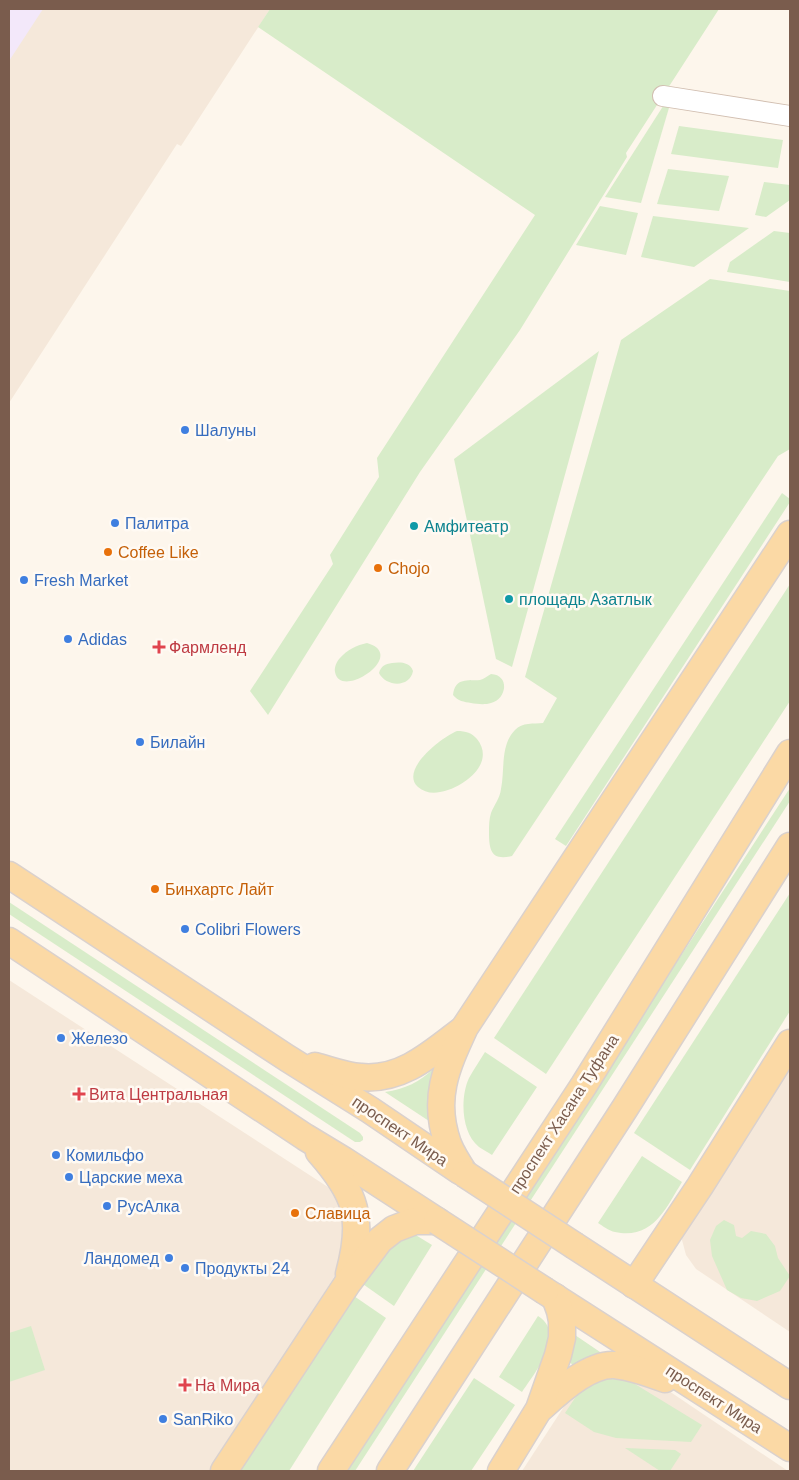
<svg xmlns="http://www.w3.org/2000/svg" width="799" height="1480" font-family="Arial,sans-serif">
<rect width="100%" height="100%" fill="#fdf6ec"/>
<g fill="#f5e8da">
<polygon points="9,9 270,9 181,146 177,144 9,403"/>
<polygon points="9,980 331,1189 344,1214 347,1242 338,1271 210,1471 9,1471"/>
<polygon points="790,1053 790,1332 696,1269 686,1255 682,1240 683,1224"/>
<polygon points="604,1369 660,1385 788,1471 522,1471 567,1402"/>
</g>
<polygon fill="#f3e8fa" points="9,9 43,9 9,61"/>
<g fill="#d8ecc9">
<polygon points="270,9 719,9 626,153 627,157 520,330 420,472 268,715 250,691 333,564 330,555 379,477 377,458 535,215 258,27"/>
<polygon points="667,100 671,101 641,203 605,197"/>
<polygon points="679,126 783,140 778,168 671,154"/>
<polygon points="668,169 729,176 719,211 657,204"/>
<polygon points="764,182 790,185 790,200 766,217 755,215"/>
<polygon points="600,206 638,213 626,255 576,245"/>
<polygon points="653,216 749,228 694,267 641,257"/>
<polygon points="774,231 790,233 790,282 727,272 730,262"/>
<path d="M710 279 790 291V449L778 456 512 856C491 861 489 850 489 832 489 826 489 819 491 813 494 805 500 798 501 789 505 770 500 745 515 730 522 722 534 724 543 723L557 698 525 677 621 340Z"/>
<polygon points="599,351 512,667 496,659 454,459"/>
<polygon points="782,493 790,499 790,502 566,846 555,839"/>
<polygon points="790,584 790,701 546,1074 494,1038"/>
<path d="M367 643C409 655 340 701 335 672 334 667 337 661 340 658 347 650 357 645 367 643Z"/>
<path d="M392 663C400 662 410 662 413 671 410 688 386 687 379 673 381 666 385 664 392 663Z"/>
<path d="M491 674C510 675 507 699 491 703 485 705 477 704 471 703 464 702 458 701 453 695 455 677 468 681 480 680 484 679 487 676 491 674Z"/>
<path d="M457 731C466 731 472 733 477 739 497 764 461 789 440 792 432 794 424 792 418 787 399 770 442 737 457 731Z"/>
<polygon points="790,788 790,801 355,1471 346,1471"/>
<polygon points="790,893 790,1011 690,1170 634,1133"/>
<polygon points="9,902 360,1133 363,1137 363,1140 360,1142 355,1142 9,914"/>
<path d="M485 1052 537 1087 492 1155C488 1152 483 1150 479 1147 461 1133 460 1097 469 1078 474 1069 480 1060 485 1052Z"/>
<path d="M434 1068C429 1086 427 1102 429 1121L385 1092C405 1089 420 1082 434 1068Z"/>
<path d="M642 1156 682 1182C666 1208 653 1240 615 1232 609 1231 603 1226 598 1223Z"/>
<polygon points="724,1220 734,1225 736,1236 742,1238 751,1231 766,1234 775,1246 778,1258 790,1276 780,1291 757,1301 741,1298 727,1290 712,1256 710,1240 716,1226"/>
<polygon points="414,1234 432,1245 394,1306 360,1282 385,1246"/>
<polygon points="351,1294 386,1318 289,1471 236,1471"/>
<path d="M538 1316C567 1334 535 1372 522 1392L499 1377Z"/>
<polygon points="31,1326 45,1370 9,1382 9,1333"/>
<path d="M572 1333 603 1354C592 1356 582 1358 574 1366L567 1360Z"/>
<polygon points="474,1378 515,1405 471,1471 413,1471"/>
<polygon points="600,1378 621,1378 630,1381 702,1425 691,1442 616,1438 594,1432 565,1413 579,1392"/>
<polygon points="625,1448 675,1450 681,1454 670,1471 660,1471"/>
</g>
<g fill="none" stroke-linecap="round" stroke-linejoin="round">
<defs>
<polyline id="minor" points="663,96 790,116"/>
<g id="major">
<polyline points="9,875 287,1058 370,1110 460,1171"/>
<polyline points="9,941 305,1137 343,1160 437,1221"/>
<path d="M315 1066C330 1070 345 1076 361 1077 401 1081 431 1054 461 1031"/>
<path d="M319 1152C357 1195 364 1218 349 1274"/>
<path d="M465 1174C459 1165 452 1154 448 1144 432 1099 446 1068 465 1027L790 534"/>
<polyline points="575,1246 790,1386"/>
<polyline points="634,1285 700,1186 790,1043"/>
<polyline points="545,1291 790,1448"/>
<path d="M542 1407C559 1391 590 1363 615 1365 632 1367 649 1373 665 1379"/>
<polyline points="224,1471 347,1284 380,1240 394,1229 415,1221 437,1221"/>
<polyline points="331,1471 584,1085 790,753"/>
<polyline points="390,1471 625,1108 790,846"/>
<polyline points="501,1471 539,1409 558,1355 562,1338 562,1321 560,1311 555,1297"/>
</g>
</defs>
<use href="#minor" stroke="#d1beb0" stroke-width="22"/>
<use href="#major" stroke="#dad1cd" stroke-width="29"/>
<use href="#minor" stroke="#fff" stroke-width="20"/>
<use href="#major" stroke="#fbd9a5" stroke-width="26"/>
<defs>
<g id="major-bridge">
<polyline points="465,1174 575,1246"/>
<polyline points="437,1221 545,1291"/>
</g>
</defs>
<use href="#major-bridge" stroke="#dad1cd" stroke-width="29" stroke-linecap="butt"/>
<use href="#major-bridge" stroke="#fbd9a5" stroke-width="26"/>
</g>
<g fill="#3f7fe0" stroke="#fffaf3" stroke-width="2">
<circle cx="185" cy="430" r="5"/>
<circle cx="115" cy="523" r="5"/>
<circle cx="24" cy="580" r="5"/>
<circle cx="68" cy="639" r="5"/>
<circle cx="140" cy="742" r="5"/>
<circle cx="185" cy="929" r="5"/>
<circle cx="61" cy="1038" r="5"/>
<circle cx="56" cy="1155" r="5"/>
<circle cx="69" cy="1177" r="5"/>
<circle cx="107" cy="1206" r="5"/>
<circle cx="169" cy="1258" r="5"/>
<circle cx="185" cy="1268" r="5"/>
<circle cx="163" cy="1419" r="5"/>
</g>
<g fill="#0f9aa8" stroke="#fffaf3" stroke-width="2">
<circle cx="414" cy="526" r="5"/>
<circle cx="509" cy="599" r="5"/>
</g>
<g fill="#e8710a" stroke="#fffaf3" stroke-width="2">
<circle cx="108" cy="552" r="5"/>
<circle cx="378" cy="568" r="5"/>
<circle cx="155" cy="889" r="5"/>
<circle cx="295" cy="1213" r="5"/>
</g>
<g fill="#e0444e" stroke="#fffaf3" stroke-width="2">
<path d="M156.5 639.5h5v5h5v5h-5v5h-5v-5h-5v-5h5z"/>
<path d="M76.5 1086.5h5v5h5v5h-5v5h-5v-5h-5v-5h5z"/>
<path d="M182.5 1377.5h5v5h5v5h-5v5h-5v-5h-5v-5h5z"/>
</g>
<g text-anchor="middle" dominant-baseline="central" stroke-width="5" stroke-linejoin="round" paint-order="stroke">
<g font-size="16" fill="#366cbe" stroke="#fffaf3" text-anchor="start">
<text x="195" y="430">Шалуны</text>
<text x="125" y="523">Палитра</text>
<text x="34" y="580">Fresh Market</text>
<text x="78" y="639">Adidas</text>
<text x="150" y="742">Билайн</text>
<text x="195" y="929">Colibri Flowers</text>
<text x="71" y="1038">Железо</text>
<text x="66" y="1155">Комильфо</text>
<text x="79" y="1177">Царские меха</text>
<text x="117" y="1206">РусАлка</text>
<text x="159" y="1258" text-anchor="end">Ландомед</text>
<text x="195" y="1268">Продукты 24</text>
<text x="173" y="1419">SanRiko</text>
</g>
<g font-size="16" fill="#0d838f" stroke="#fffaf3" text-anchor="start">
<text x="424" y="526">Амфитеатр</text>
<text x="519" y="599">площадь Азатлык</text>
</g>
<g font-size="16" fill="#c56008" stroke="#fffaf3" text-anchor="start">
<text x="118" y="552">Coffee Like</text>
<text x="388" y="568">Chojo</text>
<text x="165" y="889">Бинхартс Лайт</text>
<text x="305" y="1213">Славица</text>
</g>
<g font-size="16" fill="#be3a42" stroke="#fffaf3" text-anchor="start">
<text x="169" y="647">Фармленд</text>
<text x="89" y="1094">Вита Центральная</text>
<text x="195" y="1385">На Мира</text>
</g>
<g font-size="16" fill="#7a5c4d" stroke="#fffaf3">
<text transform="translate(564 1114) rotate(-57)">проспект Хасана Туфана</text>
<text transform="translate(400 1131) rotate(34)">проспект Мира</text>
<text transform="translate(714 1399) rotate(33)">проспект Мира</text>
</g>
</g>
<rect width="799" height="1480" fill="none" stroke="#7a5c4d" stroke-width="20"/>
</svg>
